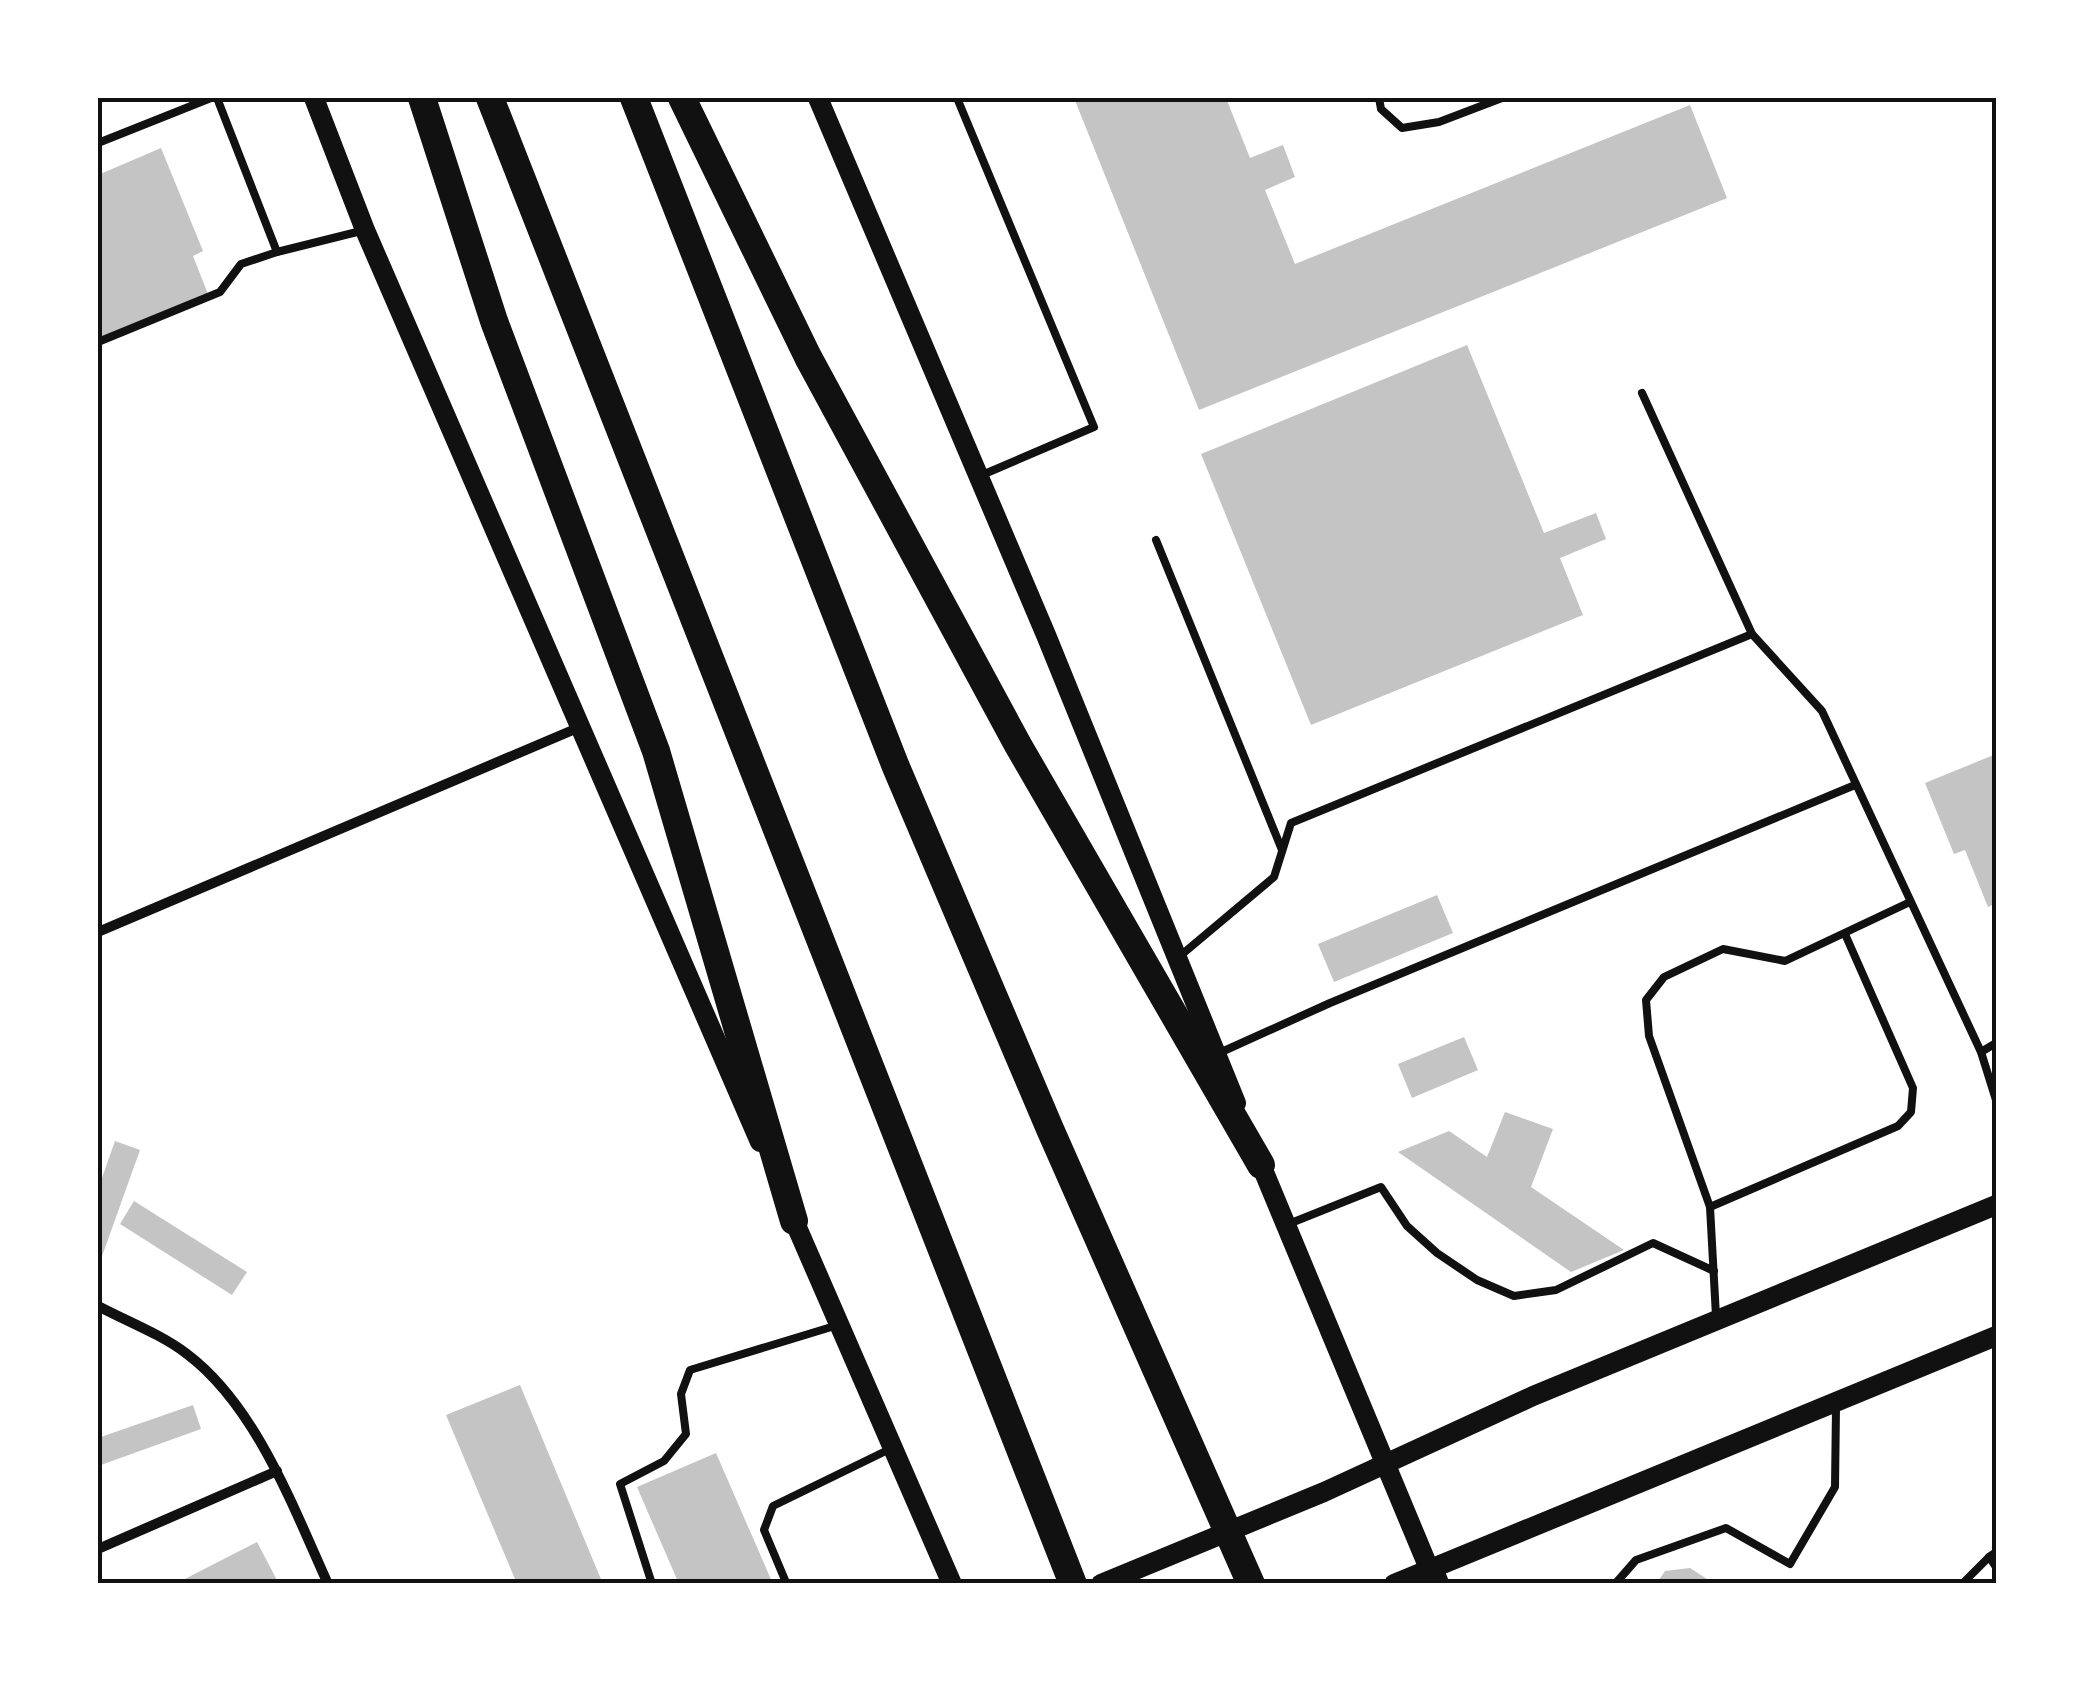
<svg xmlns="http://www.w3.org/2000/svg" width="2094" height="1681" font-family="'Playfair Display',serif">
<rect width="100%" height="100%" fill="#fff"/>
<g fill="#c4c4c4">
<polygon points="1074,98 1226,98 1250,158 1283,145 1295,177 1265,190 1295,264 1690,105 1727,198 1199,410"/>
<polygon points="161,148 203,251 193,256 208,294 98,339 98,175"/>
<polygon points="1467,345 1544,533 1596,513 1606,539 1560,558 1583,615 1311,725 1201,454"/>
<polygon points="1996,754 1996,903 1988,907 1965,850 1954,854 1925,783"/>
<polygon points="1437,895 1453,933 1334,982 1318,944"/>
<polygon points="1464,1037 1478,1070 1412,1098 1398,1064"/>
<polygon points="1505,1112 1553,1129 1531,1187 1624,1250 1571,1272 1398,1152 1449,1131 1487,1157"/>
<polygon points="115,1141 140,1150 101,1259 98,1258 98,1189"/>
<polygon points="134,1201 247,1272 232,1295 120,1224"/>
<polygon points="520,1385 603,1584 517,1584 446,1415"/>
<polygon points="193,1405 201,1429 98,1466 98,1438"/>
<polygon points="716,1453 773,1584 679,1584 637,1487"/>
<polygon points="257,1542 279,1584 175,1584"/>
<polygon points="1690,1568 1715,1584 1656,1584 1665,1571"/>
</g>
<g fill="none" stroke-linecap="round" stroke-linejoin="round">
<g stroke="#111" stroke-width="8">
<polyline points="217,98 277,252"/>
<polyline points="957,98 1094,427 982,475"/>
<polyline points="1379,98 1381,109 1402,128 1439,122 1502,98"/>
<polyline points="1774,98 1777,98"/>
<polyline points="98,143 211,98"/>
<polyline points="98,342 220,292 241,264 277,252 361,231"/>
<polyline points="1156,540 1282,850"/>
<polyline points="1752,634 1822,711 1981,1052 1996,1100"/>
<polyline points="1180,956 1274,877 1291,823 1752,634 1642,393"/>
<polyline points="1981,1052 1996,1043"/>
<polyline points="1217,1054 1330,1003 1855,785"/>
<polyline points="1710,1207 1898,1126 1911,1112 1913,1088 1845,934"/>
<polyline points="1286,1225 1381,1187 1407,1226 1437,1253 1477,1280 1514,1296 1556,1290 1653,1243 1714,1271"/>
<polyline points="1716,1316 1710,1207 1649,1036 1646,1000 1664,977 1723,949 1785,961 1910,902"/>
<polyline points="1996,1552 1989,1557 1996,1567"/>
<polyline points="652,1584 620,1484 664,1461 686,1434 681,1394 690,1370 838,1325"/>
<polyline points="783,1584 785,1580 764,1530 773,1506 892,1448"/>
<polyline points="1615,1584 1636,1560 1726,1528 1790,1564 1835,1487 1836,1407"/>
<polyline points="1962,1584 1989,1557"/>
</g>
<g stroke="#111" stroke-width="10">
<polyline points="98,932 580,727"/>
<path d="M98 1306C126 1321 161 1334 187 1354 256 1406 293 1507 328 1584"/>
<polyline points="98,1549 277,1471"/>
</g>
<g stroke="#111" stroke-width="20">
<polyline points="314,98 365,230 760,1142"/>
<polyline points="818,98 1046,635 1236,1103"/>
<polyline points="1256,1153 1430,1571"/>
<polyline points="789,1209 952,1584"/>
<polyline points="1101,1584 1324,1492 1533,1396 1996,1205"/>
<polyline points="1394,1584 1996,1336"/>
</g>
<g stroke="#111" stroke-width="28">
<polyline points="422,98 494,321 656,751 794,1221"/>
<polyline points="490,98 1073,1584"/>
<polyline points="634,98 896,767 1050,1129 1251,1584"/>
<polyline points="682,98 808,357 1018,745 1261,1165"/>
<polyline points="1430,1571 1435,1584"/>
</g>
</g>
<rect width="2094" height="1681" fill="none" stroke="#ffffff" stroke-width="200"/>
<rect x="100" y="100" width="1894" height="1481" fill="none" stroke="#111" stroke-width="4"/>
</svg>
